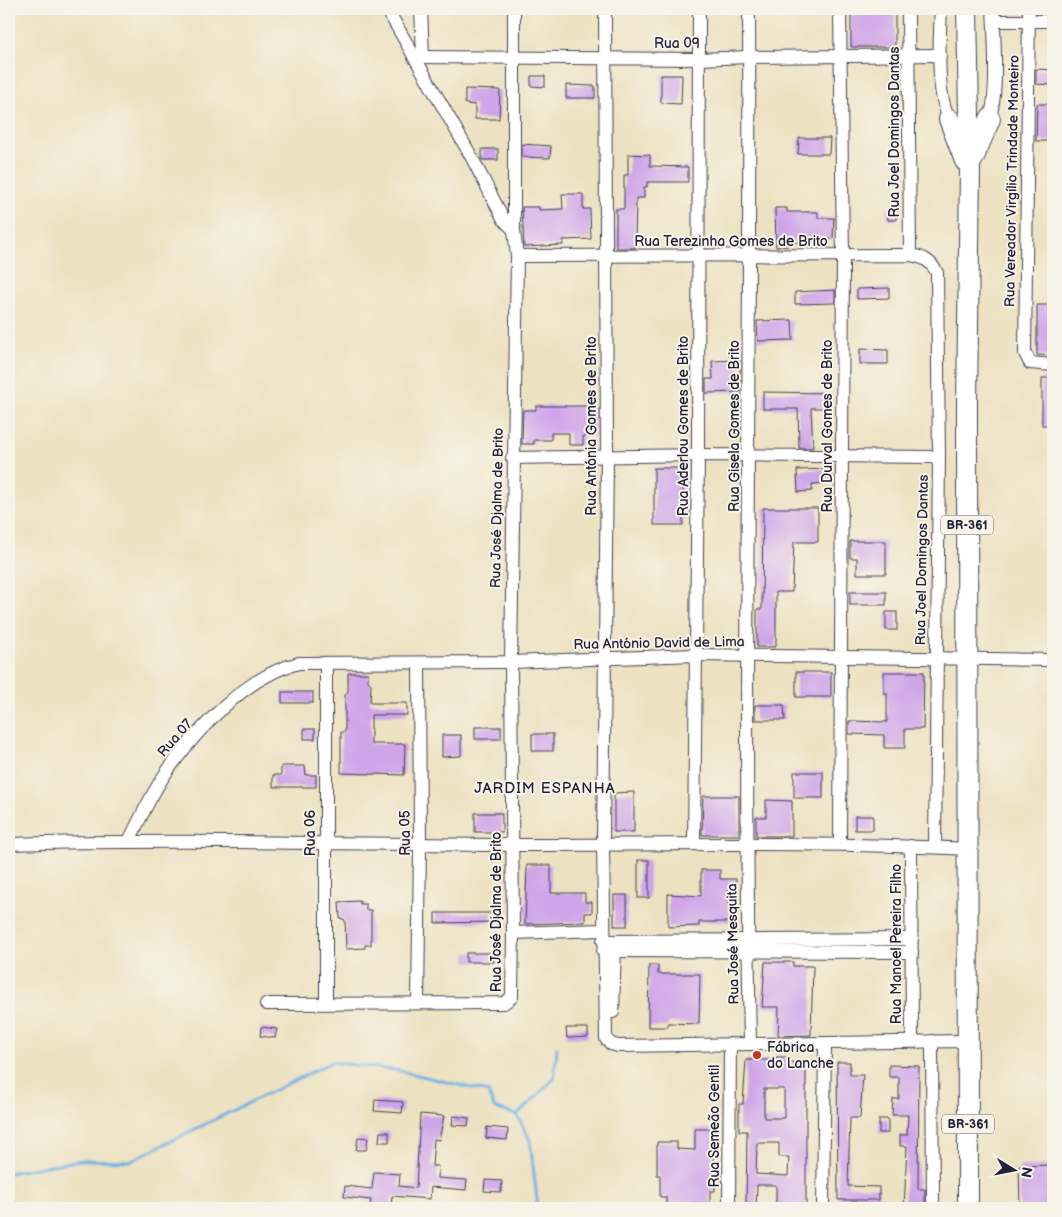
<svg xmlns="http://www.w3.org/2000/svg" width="1062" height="1217" font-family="'Balsamiq Sans',sans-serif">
<rect width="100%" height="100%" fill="#f7f3e8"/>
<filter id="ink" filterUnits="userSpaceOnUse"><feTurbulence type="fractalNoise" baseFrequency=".02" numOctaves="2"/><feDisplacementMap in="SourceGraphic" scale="10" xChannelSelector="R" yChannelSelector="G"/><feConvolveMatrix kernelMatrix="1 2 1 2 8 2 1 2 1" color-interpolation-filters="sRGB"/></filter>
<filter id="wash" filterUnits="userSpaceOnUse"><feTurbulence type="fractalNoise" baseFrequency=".0096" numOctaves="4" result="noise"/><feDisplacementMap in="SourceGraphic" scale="20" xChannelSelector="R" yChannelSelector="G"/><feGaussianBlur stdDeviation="1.12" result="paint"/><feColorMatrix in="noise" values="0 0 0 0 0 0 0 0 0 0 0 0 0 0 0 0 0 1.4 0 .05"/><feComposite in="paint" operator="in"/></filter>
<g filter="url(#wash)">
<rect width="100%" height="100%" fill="#ece2c1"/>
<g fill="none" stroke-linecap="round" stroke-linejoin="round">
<g stroke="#70b0e4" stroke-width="3">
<polyline points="517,1115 530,1140 538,1208"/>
<polyline points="9,1173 81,1160 130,1161 332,1062 401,1071 488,1092 494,1108 517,1115 554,1079 557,1048"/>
</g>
</g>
<g id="blocks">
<g fill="#cfa5e9" fill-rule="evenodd">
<polygon points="851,13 895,14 895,47 851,47"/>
<polygon points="1036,69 1053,70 1053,85 1036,84"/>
<polygon points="661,75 682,75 681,104 661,103"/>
<polygon points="531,76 545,76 545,87 531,86"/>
<polygon points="566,85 595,86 595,98 566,98"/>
<polygon points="465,89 500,90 499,119 475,119 475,105 465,104"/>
<polygon points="1037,104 1053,104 1053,141 1036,141"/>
<polygon points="799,138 830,138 829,154 798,154"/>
<polygon points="522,144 551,146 550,158 522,157"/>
<rect x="482" y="149" width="16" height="11"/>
<polygon points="628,154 650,155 650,166 688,167 688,182 647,182 647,187 644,187 644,198 636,198 635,248 616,248 616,209 624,209 624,175 628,175"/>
<polygon points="562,194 583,194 583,209 590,209 591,239 563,240 563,245 524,247 522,207 539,207 539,210 563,209"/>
<polygon points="775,208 787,208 787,212 818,212 818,218 834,218 833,239 817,239 817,243 788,242 788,246 776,247"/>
<polygon points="887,209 896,209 896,220 888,220"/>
<polygon points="889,288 889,298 857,299 857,289"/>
<polygon points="835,290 835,303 795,304 795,292"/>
<polygon points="1037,305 1053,305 1053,356 1037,355"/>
<polygon points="792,320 793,340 758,341 757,321"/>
<polygon points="860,349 888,350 888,364 860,364"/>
<polygon points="740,360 740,392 706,393 706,379 713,379 712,361"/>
<rect x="1042" y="378" width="11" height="47"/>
<polygon points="763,392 830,393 830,408 811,408 813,448 799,448 798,409 763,409"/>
<polygon points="536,406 596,406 595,436 583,436 583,445 569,445 569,433 551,433 551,440 534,440 534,444 522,444 523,410 536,410"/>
<rect x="654" y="468" width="29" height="57"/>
<polygon points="831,469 832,483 812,484 812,491 798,492 797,470"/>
<polygon points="763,508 818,508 818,542 794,542 792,592 776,592 776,647 757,647 757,609 762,609"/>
<polygon points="850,541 886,541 886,574 857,574 857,558 850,558"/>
<rect x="850" y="592" width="36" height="13"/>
<rect x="886" y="612" width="11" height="18"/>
<rect x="796" y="672" width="35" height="25"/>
<polygon points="884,672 924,672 923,729 905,729 905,748 884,748 884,735 849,734 849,721 887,722 887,693 884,693"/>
<polygon points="348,673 368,673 368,681 371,684 370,703 407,703 407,715 371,715 371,744 405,744 404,775 341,773 341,732 345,732 345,695 348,691"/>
<rect x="282" y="692" width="31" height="11"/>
<polygon points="755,705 784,705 785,720 755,720"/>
<rect x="475" y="727" width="26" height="12"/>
<rect x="304" y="729" width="11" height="10"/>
<rect x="532" y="734" width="21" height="17"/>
<polygon points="442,735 461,735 461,756 442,757"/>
<polygon points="281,766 305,766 306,775 316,775 316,787 273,787 273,775 281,775"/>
<rect x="794" y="772" width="29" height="26"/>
<polygon points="634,792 634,832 614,832 614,793"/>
<polygon points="703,796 739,796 739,835 702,835"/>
<polygon points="766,800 792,801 792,836 756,836 756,817 766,817"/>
<rect x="475" y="813" width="27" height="19"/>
<rect x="855" y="816" width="18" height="14"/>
<rect x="638" y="860" width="11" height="38"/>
<polygon points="527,865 551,865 551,893 585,893 585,902 592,902 592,913 585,913 585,922 525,924"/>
<polygon points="701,870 720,870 720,879 736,879 736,889 729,889 729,910 735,910 735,922 699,922 699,926 668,927 668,894 701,896"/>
<rect x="614" y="895" width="13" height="31"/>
<polygon points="360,901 360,904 366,904 366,910 371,910 371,945 365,945 365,948 346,949 345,920 340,918 339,902"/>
<polygon points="435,913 492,913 492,922 435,923"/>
<rect x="466" y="953" width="28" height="9"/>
<polygon points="765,962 793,962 793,966 813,966 811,1035 778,1036 779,1007 762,1007"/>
<polygon points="649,965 658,965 658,974 700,974 699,1024 668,1023 668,1027 648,1027"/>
<polygon points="261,1027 277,1029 275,1038 260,1036"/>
<polygon points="566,1028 588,1028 588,1037 567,1038"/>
<path d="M776 1057H787V1062L806 1063V1208H776V1185H757L756 1208H746L747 1131H739V1104H743L746 1060H776ZM764 1089H784V1118H764ZM757 1143H779V1157H789L788 1176 756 1174Z"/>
<polygon points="837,1062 850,1062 850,1075 863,1075 860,1118 850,1118 848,1186 879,1187 879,1200 838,1200"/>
<polygon points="889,1065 919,1066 918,1189 925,1189 925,1208 904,1208 907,1146 900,1146 900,1135 907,1135 908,1115 892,1115 893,1099 899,1099 899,1077 889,1077"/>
<polygon points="375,1100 403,1102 402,1113 374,1111"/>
<polygon points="420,1114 444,1116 439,1140 434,1139 432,1166 438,1166 437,1178 467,1180 466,1190 431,1187 430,1199 392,1196 391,1208 370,1208 371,1200 344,1197 345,1186 372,1189 374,1172 400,1174 399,1186 416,1188"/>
<polygon points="453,1116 469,1118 468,1126 452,1125"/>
<rect x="879" y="1119" width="9" height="14"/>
<polygon points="487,1127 508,1129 507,1140 486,1138"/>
<polygon points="695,1129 714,1129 713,1179 715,1179 715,1191 710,1191 710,1203 691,1203 691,1208 666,1208 666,1197 660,1197 660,1175 657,1175 657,1142 677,1142 677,1149 695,1150"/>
<polygon points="380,1132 389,1132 389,1142 379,1142"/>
<polygon points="358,1137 368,1138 366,1150 356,1150"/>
<polygon points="1053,1165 1053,1208 1020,1208 1019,1166"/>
<polygon points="485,1180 502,1181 501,1192 484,1191"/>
</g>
</g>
</g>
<g filter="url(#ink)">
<use href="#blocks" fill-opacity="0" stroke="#403f4f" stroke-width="1"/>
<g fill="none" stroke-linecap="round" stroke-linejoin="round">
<defs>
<g id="street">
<polyline points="387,9 471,156 504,220 514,230"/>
<polyline points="421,9 423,57"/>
<polyline points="605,9 607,456 603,844 606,1039 611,1044 618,1046 967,1041"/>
<path d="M749 9C751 354 743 699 750 1044"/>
<polyline points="908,9 910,255"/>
<path d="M941 9C940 34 934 107 954 123"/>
<polyline points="1029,9 1025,353 1030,363 1053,365"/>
<polyline points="994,21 1053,21"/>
<polyline points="414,57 699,59 749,57 940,55"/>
<path d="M986 123C1000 110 994 30 993 9"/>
<path d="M517 256 910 255C924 257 931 261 937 273L939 457 935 847"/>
<polyline points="512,458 698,455 939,457"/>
<polyline points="326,663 326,1003"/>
<path d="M129 841C141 817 152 792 168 770 198 729 247 675 299 663L511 662 695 655 1053 660"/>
<polyline points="694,843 698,455 699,9"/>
<polyline points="840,843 843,256 840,9"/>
<path d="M9 844C176 839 343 844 510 845 662 845 814 841 967 849"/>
<polyline points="911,846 912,1041"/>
<polyline points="513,933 603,930"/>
<polyline points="603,941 912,939"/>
<polyline points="603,951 912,952"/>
<polyline points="418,1003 420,844 419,663"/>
<polyline points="266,1004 504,1003 512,997 513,933 511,662 517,256 514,230 514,9"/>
<polyline points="613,1012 615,945"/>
<polyline points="932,1041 933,1208"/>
<polyline points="729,1208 730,1044"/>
<polyline points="823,1208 825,1043"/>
</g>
<g id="primary">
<polyline points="967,9 970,168 967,405 968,1208"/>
<polyline points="949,119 965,161"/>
<polyline points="973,159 990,119"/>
</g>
</defs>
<use href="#street" stroke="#403f4f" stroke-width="14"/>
<use href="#primary" stroke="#403f4f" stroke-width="22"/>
<use href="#street" stroke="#fff" stroke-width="12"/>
<use href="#primary" stroke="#fff" stroke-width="20"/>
</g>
</g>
<circle fill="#c8321e" stroke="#f7f3e8" stroke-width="2" cx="757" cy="1055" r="5"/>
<g text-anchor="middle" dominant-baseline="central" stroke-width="4" stroke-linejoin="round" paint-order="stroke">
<g fill="#f7f3e8" stroke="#62616f" stroke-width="1">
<rect x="941" y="515.5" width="52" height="19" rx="4"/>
<rect x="942" y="1114.5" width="52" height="19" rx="4"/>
</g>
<g font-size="12" font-weight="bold" fill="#22223b">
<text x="967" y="525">BR-361</text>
<text x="968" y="1124">BR-361</text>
</g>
<g font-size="14" fill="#22223b" stroke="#f7f3e8">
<text x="677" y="43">Rua 09</text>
<text transform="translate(894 132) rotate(-90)">Rua Joel Domingos Dantas</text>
<text transform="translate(1012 181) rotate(-89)">Rua Vereador Virgílio Trindade Monteiro</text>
<text x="731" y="241">Rua Terezinha Gomes de Brito</text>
<text transform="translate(591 426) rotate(-90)">Rua Antónia Gomes de Brito</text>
<text transform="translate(683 426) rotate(-90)">Rua Aderlou Gomes de Brito</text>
<text transform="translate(734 426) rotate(-90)">Rua Gisela Gomes de Brito</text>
<text transform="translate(827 426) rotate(-90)">Rua Durval Gomes de Brito</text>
<text transform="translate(497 508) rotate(-89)">Rua José Djalma de Brito</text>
<text transform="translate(922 560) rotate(-89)">Rua Joel Domingos Dantas</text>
<text transform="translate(659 643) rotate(-1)">Rua António David de Lima</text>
<text transform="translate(175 738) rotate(-49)">Rua 07</text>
<text transform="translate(310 833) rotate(-90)">Rua 06</text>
<text transform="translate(405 833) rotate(-90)">Rua 05</text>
<text transform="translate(496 912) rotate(-90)">Rua José Djalma de Brito</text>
<text transform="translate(733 944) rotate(-91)">Rua José Mesquita</text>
<text transform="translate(896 944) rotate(-90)">Rua Manoel Pereira Filho</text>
<text transform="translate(714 1126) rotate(-90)">Rua Semeão Gentil</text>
</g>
<g font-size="14" fill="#22223b" stroke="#f7f3e8" text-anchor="start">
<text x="767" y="1047">Fábrica<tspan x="767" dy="16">do Lanche</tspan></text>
</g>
<g font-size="15" letter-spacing="1" fill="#22223b" stroke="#f7f3e8">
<text x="545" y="788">JARDIM ESPANHA</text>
</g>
</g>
<rect width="1062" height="1217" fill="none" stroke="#f7f3e8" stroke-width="30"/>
<g transform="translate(1014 1170) rotate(100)" stroke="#f7f3e8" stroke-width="4" paint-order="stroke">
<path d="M0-4L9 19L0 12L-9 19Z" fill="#22223b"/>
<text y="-8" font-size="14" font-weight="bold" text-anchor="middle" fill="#22223b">N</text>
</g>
</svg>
